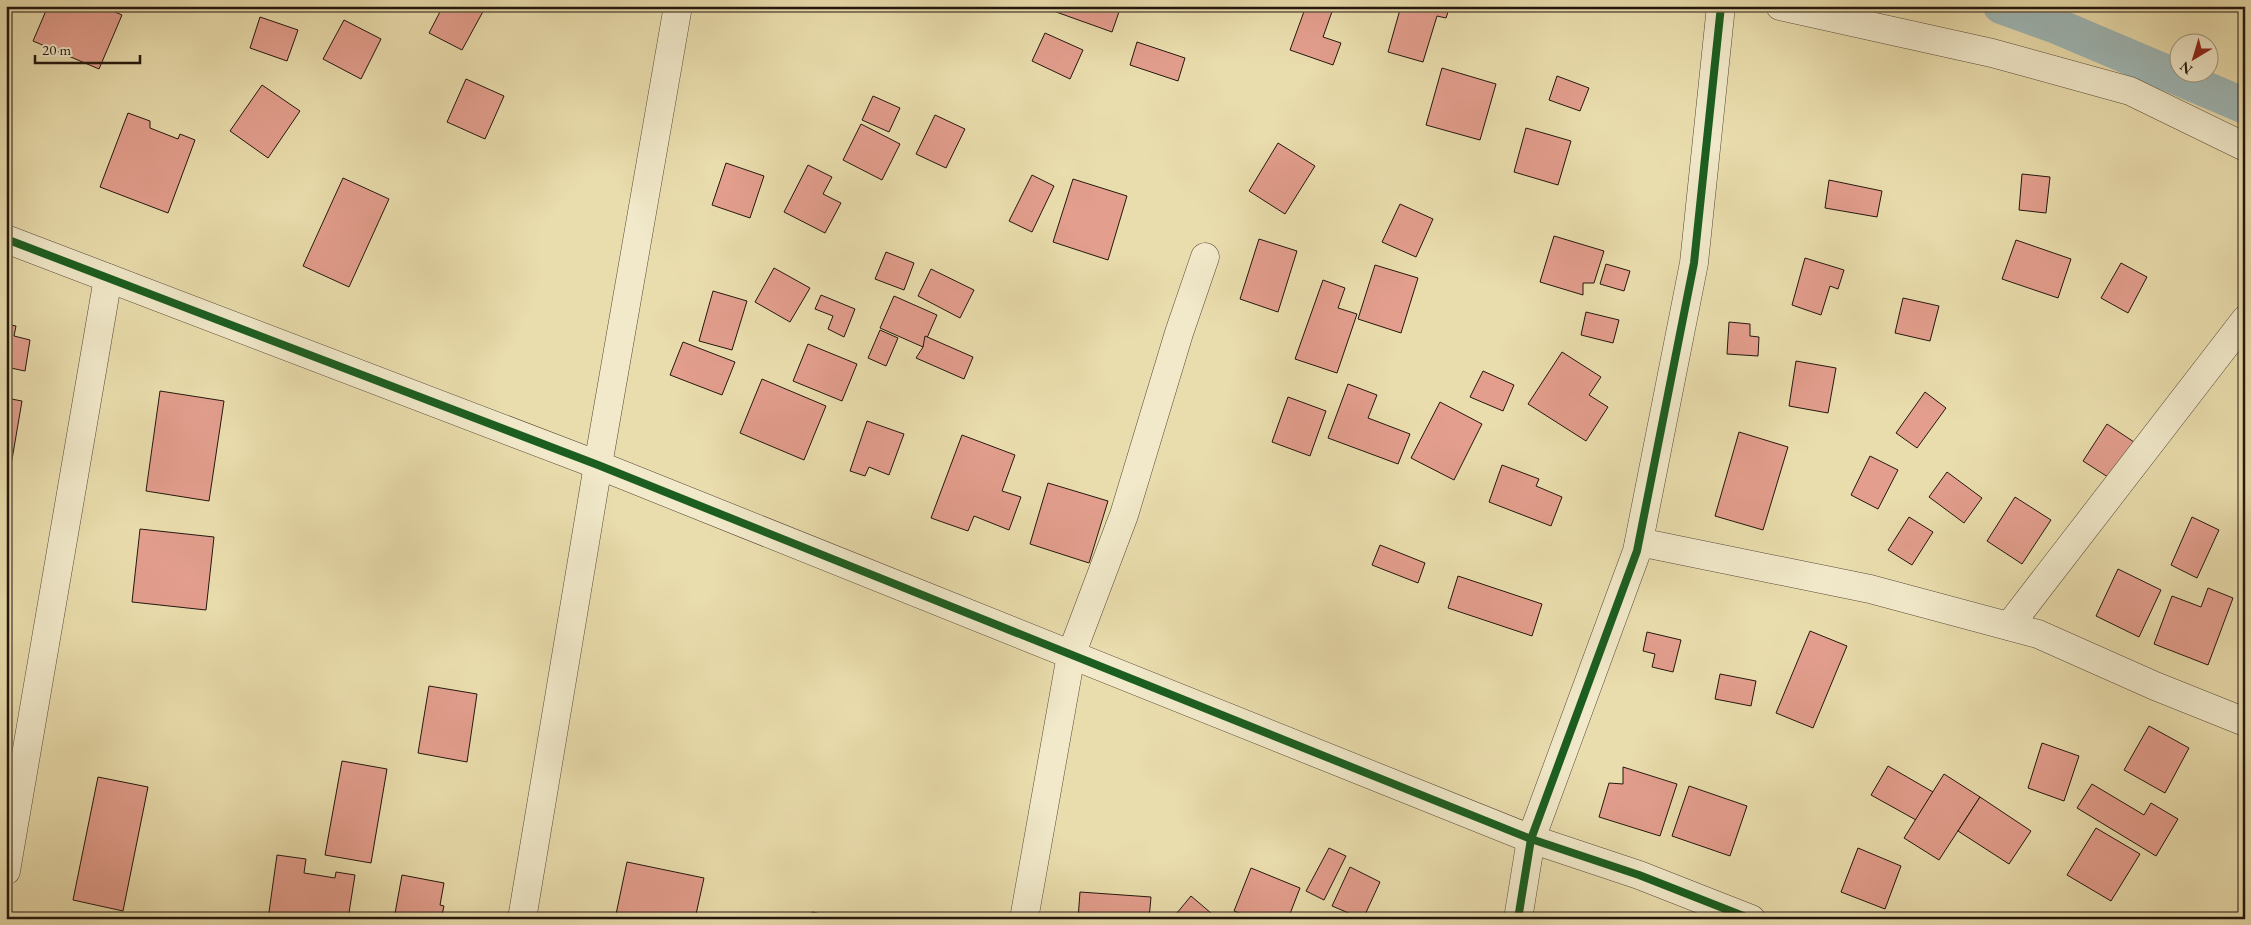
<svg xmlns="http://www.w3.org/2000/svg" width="2251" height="925" font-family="'EB Garamond',serif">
<rect width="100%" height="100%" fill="#eaddad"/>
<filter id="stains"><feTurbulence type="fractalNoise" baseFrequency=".004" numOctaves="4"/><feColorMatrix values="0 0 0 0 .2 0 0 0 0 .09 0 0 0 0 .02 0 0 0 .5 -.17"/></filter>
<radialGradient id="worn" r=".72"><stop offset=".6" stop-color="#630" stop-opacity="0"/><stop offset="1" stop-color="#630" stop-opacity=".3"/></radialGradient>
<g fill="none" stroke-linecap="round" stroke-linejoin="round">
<polyline stroke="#9eb8b7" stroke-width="36" points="2001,6 2054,25 2245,106"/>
</g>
<g fill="#e39e8d" stroke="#23170d">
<polygon points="48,6 101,6 122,15 99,69 33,41"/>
<polygon points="443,6 486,6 462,50 429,33"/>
<polygon points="1045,6 1121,6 1112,32 1045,8"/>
<polygon points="1306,6 1334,6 1323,37 1341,43 1333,65 1290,50"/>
<polygon points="1401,6 1450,6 1446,18 1437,16 1423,62 1388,52"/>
<polygon points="260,17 298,30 287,61 250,48"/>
<polygon points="344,20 381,39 361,79 323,59"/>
<polygon points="1045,33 1083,50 1070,79 1032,61"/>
<polygon points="1137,42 1185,58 1178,81 1130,65"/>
<polygon points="1442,68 1496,84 1480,140 1426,125"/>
<polygon points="1557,76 1589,88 1580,111 1549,100"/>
<polygon points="466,79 504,96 485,139 447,122"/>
<polygon points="262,85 300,111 268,158 230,131"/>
<polygon points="873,96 900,108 889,132 862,120"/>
<polygon points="128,113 150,121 150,128 178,139 180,134 195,140 168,213 100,187"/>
<polygon points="935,115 965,129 946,168 916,154"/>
<polygon points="861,124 900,144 882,180 843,160"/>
<polygon points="1526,128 1571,141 1558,185 1514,172"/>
<polygon points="1278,143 1315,166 1285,214 1249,191"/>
<polygon points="726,163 764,176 750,218 712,205"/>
<polygon points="808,165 832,177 823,194 841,203 825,233 784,212"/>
<polygon points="2022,174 2050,177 2046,213 2019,210"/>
<polygon points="1032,175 1054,186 1032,232 1009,221"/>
<polygon points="343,178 389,199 349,287 303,266"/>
<polygon points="1073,179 1127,196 1108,260 1053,242"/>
<polygon points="1829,180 1882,191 1877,217 1825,208"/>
<polygon points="1400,204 1433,219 1416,257 1382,242"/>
<polygon points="1554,236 1604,251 1594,283 1583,283 1583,295 1540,282"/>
<polygon points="1259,239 1297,251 1278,312 1240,299"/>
<polygon points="2016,240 2071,259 2058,298 2002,279"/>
<polygon points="886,252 914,263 904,290 875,279"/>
<polygon points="1805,258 1844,270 1838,289 1830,286 1821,315 1792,305"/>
<polygon points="2121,263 2147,277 2128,313 2101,298"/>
<polygon points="1606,264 1630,271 1624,291 1600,284"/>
<polygon points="1375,265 1418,278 1401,333 1358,319"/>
<polygon points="774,268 810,288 790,322 755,302"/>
<polygon points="931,269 974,290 960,318 918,296"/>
<polygon points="1323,280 1345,288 1338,308 1357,314 1337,373 1295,359"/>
<polygon points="713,291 747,301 732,350 699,341"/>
<polygon points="821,295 855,309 844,337 828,329 833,316 815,309"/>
<polygon points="894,296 937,315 923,347 880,328"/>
<polygon points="1903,298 1939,306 1930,341 1895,333"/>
<polygon points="1586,312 1619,320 1613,343 1581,335"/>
<polygon points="1729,322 1750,324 1750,336 1759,337 1758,356 1727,354"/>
<polygon points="6,324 16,326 14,336 30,340 25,371 6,367"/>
<polygon points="880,330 898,338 886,366 868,358"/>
<polygon points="925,336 973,357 964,379 916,358 923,347"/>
<polygon points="683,342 735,362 722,395 670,375"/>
<polygon points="808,344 857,364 842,401 793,381"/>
<polygon points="1562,352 1601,377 1589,395 1608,407 1586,441 1528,404"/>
<polygon points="1796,361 1836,368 1828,413 1789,406"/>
<polygon points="1483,371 1514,385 1503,411 1470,397"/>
<polygon points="762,379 826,406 804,460 740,433"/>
<polygon points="1348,384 1377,395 1368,418 1410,434 1398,464 1328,438"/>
<polygon points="160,391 224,401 209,501 146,491"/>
<polygon points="1925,392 1946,408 1917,448 1896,433"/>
<polygon points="1288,397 1326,411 1310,456 1272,442"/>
<polygon points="6,398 22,401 9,477 6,476"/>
<polygon points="1440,402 1482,424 1454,480 1411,458"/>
<polygon points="867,421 904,434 889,475 869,467 865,476 850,471"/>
<polygon points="2107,424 2134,442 2111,479 2083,461"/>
<polygon points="1739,432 1788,447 1763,530 1715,516"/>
<polygon points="962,435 1015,455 1002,491 1021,497 1009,530 974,516 968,531 931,518"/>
<polygon points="1870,456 1898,470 1878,509 1851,495"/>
<polygon points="1502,465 1539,479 1536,486 1562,497 1551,526 1489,502"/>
<polygon points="1947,472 1982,498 1964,523 1929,497"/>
<polygon points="1048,483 1108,501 1089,563 1030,544"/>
<polygon points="2015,497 2051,520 2022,564 1987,541"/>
<polygon points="1909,517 1933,532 1912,565 1888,550"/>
<polygon points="2192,517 2219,530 2197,578 2171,565"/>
<polygon points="140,529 214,537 206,610 132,602"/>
<polygon points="1380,545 1425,563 1418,583 1372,565"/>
<polygon points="2118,569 2161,590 2139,637 2096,616"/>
<polygon points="1458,576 1542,604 1532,636 1448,608"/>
<polygon points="2208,588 2233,598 2208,665 2154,644 2172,596 2201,607"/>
<polygon points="1810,631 1847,646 1813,728 1776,713"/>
<polygon points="1647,632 1681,640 1673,672 1652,667 1655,654 1643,651"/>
<polygon points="1720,674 1756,681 1751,706 1715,699"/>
<polygon points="429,686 477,694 467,762 418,753"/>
<polygon points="2149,726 2189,748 2165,793 2124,770"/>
<polygon points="2042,743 2079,756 2064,801 2028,788"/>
<polygon points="342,761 387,769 371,863 325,855"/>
<polygon points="1888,766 1933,792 1916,820 1871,795"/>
<polygon points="1623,767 1677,784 1660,836 1599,817 1609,783 1623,784"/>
<polygon points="1944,774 1980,797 1939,860 1904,838"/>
<polygon points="98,777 148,787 123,911 73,900"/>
<polygon points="2092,784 2144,815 2151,803 2178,819 2156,856 2077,808"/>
<polygon points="1689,786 1747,806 1730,856 1672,836"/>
<polygon points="1980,797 2031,831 2009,864 1958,831"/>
<polygon points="2096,828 2140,854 2111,901 2067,875"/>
<polygon points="1329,848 1346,856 1324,900 1306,891"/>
<polygon points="1858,848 1901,866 1885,909 1841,892"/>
<polygon points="277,855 306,859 304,873 335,878 336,872 355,875 348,919 268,919"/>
<polygon points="627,862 704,878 695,919 615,919"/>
<polygon points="1350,867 1380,882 1363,919 1332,906"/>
<polygon points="1251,868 1300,888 1288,919 1255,919 1234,911"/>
<polygon points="402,875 444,883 440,905 444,906 441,919 394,919"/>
<polygon points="1080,892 1151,897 1149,919 1078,919"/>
<polygon points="1191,896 1218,919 1172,919"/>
<polygon points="812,912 845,919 810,919"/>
</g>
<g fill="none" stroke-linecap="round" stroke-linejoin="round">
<defs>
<g id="street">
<polyline points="1780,6 1992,53 2130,91 2245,147"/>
<polyline points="6,239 598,465 1531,839 1639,875 1751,919"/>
<polyline points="1639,542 1870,589 2038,634 2155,686 2245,722"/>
<polyline points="2009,626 2245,320"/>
<polyline points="6,871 108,278"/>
<polyline points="522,919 598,465 678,6"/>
<polyline points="1024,919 1071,655 1124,515 1179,333 1205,257"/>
<polyline points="1518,919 1531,839 1637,551 1694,263 1721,6"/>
</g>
</defs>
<use href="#street" stroke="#554835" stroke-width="29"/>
<use href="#street" stroke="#f1e9ca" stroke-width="28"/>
<defs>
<g id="cycleway">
<polyline points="6,239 598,465 1531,839 1639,875 1751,919"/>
<polyline points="1518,919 1531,839 1637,551 1694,263 1721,6"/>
</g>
</defs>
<use href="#cycleway" stroke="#f1e9ca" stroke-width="11"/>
<use href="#cycleway" stroke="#1b5e20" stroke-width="8"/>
</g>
<rect width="2251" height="925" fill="none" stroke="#eaddad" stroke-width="25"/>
<rect x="8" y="8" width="2236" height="910" fill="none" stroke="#23170d" stroke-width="2.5"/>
<rect x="12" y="12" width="2226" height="900" fill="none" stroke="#23170d"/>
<g transform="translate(2194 58) rotate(218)"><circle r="24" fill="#f1e9ca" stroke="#9f957e"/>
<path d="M0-4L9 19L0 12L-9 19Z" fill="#8f2418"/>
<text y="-8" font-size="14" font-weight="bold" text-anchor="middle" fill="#23170d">N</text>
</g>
<path d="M35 55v8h105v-8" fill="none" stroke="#23170d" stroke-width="2.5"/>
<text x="42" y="55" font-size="15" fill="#23170d" stroke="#f1e9ca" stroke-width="4" paint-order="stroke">20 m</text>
<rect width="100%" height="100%" filter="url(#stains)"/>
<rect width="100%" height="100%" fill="url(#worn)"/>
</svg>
